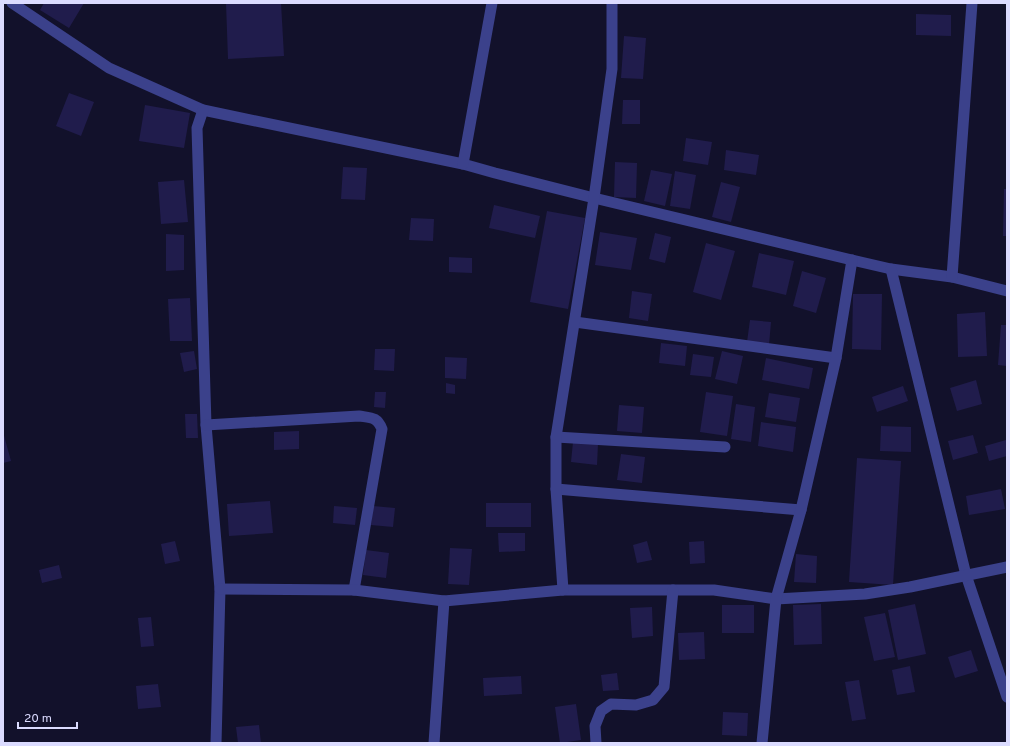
<svg xmlns="http://www.w3.org/2000/svg" width="1010" height="746" font-family="Overpass,sans-serif">
<rect width="100%" height="100%" fill="#12112b"/>
<g fill="#201c4c">
<polygon points="44,3 84,3 69,28 40,10"/>
<polygon points="226,3 281,3 284,56 228,59"/>
<polygon points="916,14 951,15 951,36 916,35"/>
<polygon points="624,36 646,38 643,79 621,78"/>
<polygon points="69,93 94,102 81,136 56,126"/>
<polygon points="623,100 640,100 640,124 622,124"/>
<polygon points="145,105 190,113 184,148 139,141"/>
<polygon points="686,138 712,142 708,165 683,161"/>
<polygon points="726,150 759,155 756,175 724,170"/>
<polygon points="615,162 637,163 636,198 614,197"/>
<polygon points="343,167 367,168 365,200 341,199"/>
<polygon points="651,170 672,174 665,206 644,201"/>
<polygon points="675,171 696,175 690,209 670,206"/>
<polygon points="184,180 188,222 161,224 158,182"/>
<polygon points="721,182 740,187 731,222 712,217"/>
<polygon points="1004,189 1007,189 1007,236 1003,236"/>
<polygon points="494,205 540,216 535,238 489,228"/>
<polygon points="547,211 585,218 568,309 530,302"/>
<polygon points="411,218 434,219 433,241 409,240"/>
<polygon points="600,232 637,238 631,270 595,265"/>
<polygon points="655,233 671,237 665,263 649,259"/>
<polygon points="166,234 184,235 184,270 166,271"/>
<polygon points="706,243 735,251 721,300 693,292"/>
<polygon points="759,253 794,261 786,295 752,287"/>
<polygon points="449,257 472,258 472,273 449,272"/>
<polygon points="802,271 826,278 816,313 793,306"/>
<polygon points="632,291 652,294 648,321 629,318"/>
<polygon points="853,294 882,294 881,350 852,349"/>
<polygon points="190,298 192,341 170,341 168,299"/>
<polygon points="985,312 987,356 958,357 957,314"/>
<polygon points="750,320 771,322 769,345 747,342"/>
<polygon points="1001,325 1007,325 1007,366 998,365"/>
<polygon points="661,343 687,346 685,366 659,363"/>
<polygon points="375,349 395,349 394,371 374,370"/>
<polygon points="194,351 197,369 184,372 180,353"/>
<polygon points="722,351 743,356 737,384 715,379"/>
<polygon points="693,354 714,357 711,377 690,375"/>
<polygon points="445,357 467,358 466,379 445,378"/>
<polygon points="766,358 813,368 809,389 762,380"/>
<polygon points="976,380 982,404 957,411 950,388"/>
<polygon points="446,383 455,385 455,394 446,393"/>
<polygon points="903,386 908,401 877,412 872,397"/>
<polygon points="375,392 386,392 385,408 374,407"/>
<polygon points="706,392 733,396 727,436 700,432"/>
<polygon points="769,393 800,398 796,422 765,417"/>
<polygon points="736,404 755,407 751,442 731,439"/>
<polygon points="619,405 644,407 642,433 617,431"/>
<polygon points="185,414 197,414 198,438 186,438"/>
<polygon points="761,422 796,427 793,452 758,446"/>
<polygon points="881,426 911,427 911,452 880,451"/>
<polygon points="299,431 299,449 274,450 274,432"/>
<polygon points="3,432 11,461 3,463"/>
<polygon points="973,435 978,453 953,460 948,441"/>
<polygon points="1006,440 1007,456 989,461 985,446"/>
<polygon points="573,442 598,444 597,465 571,462"/>
<polygon points="621,454 645,457 642,483 617,480"/>
<polygon points="857,458 901,461 893,585 849,582"/>
<polygon points="1001,489 1005,509 969,515 966,496"/>
<polygon points="270,501 273,533 229,536 227,504"/>
<rect x="486" y="503" width="45" height="24"/>
<polygon points="334,506 357,508 355,525 333,523"/>
<polygon points="373,506 395,508 393,527 371,525"/>
<polygon points="498,533 525,533 525,551 499,552"/>
<polygon points="175,541 180,561 165,564 161,544"/>
<polygon points="647,541 652,560 637,563 633,545"/>
<polygon points="704,541 705,563 690,564 689,542"/>
<polygon points="450,548 472,549 469,585 448,584"/>
<polygon points="366,550 389,553 386,578 363,575"/>
<polygon points="796,554 817,556 816,583 794,582"/>
<polygon points="59,565 62,578 42,583 39,570"/>
<polygon points="821,604 822,644 794,645 793,605"/>
<polygon points="915,604 926,654 898,660 888,610"/>
<rect x="722" y="605" width="32" height="28"/>
<polygon points="652,607 653,636 632,638 630,608"/>
<polygon points="885,613 895,657 874,661 864,617"/>
<polygon points="151,617 154,646 141,647 138,618"/>
<polygon points="704,632 705,659 679,660 678,633"/>
<polygon points="971,650 978,671 955,678 948,657"/>
<polygon points="910,666 915,692 897,695 892,670"/>
<polygon points="617,673 619,690 603,691 601,675"/>
<polygon points="521,676 522,694 484,696 483,678"/>
<polygon points="859,680 866,719 852,721 845,682"/>
<polygon points="158,684 161,707 138,709 136,686"/>
<polygon points="576,704 581,740 560,743 555,707"/>
<polygon points="723,712 748,713 747,736 722,735"/>
<polygon points="259,725 261,743 238,743 236,727"/>
</g>
<g fill="none" stroke-linecap="round" stroke-linejoin="round">
<g stroke="#3b418b" stroke-width="11">
<polyline points="12,3 109,68 203,110 463,164 495,173 594,198 852,260 891,269 952,277 1007,291"/>
<polyline points="203,110 197,128 206,425 220,589 216,743"/>
<polyline points="463,164 492,3"/>
<polyline points="891,269 966,575 1007,697"/>
<polyline points="952,277 972,3"/>
<polyline points="575,322 836,358"/>
<path d="M206 425 359 416C372 418 377 417 382 429L354 590"/>
<polyline points="556,437 725,447"/>
<polyline points="556,489 801,510"/>
<polyline points="220,589 354,590 444,601 563,590 714,590 776,599 865,594 910,587 1007,567"/>
<polyline points="563,590 556,489 556,437 594,198 612,69 612,3"/>
<polyline points="434,743 444,601"/>
<polyline points="596,743 595,726 601,711 611,704 636,705 653,700 664,687 673,590"/>
<polyline points="762,743 776,599 801,510 836,358 852,260"/>
</g>
</g>
<rect width="1010" height="746" fill="none" stroke="#dbdbff" stroke-width="8"/>
<path d="M18 722v6h59v-6" fill="none" stroke="#dbdbff" stroke-width="2"/>
<text x="24" y="722" font-size="12" fill="#dbdbff" stroke="#12112b" stroke-width="3" paint-order="stroke">20 m</text>
</svg>
